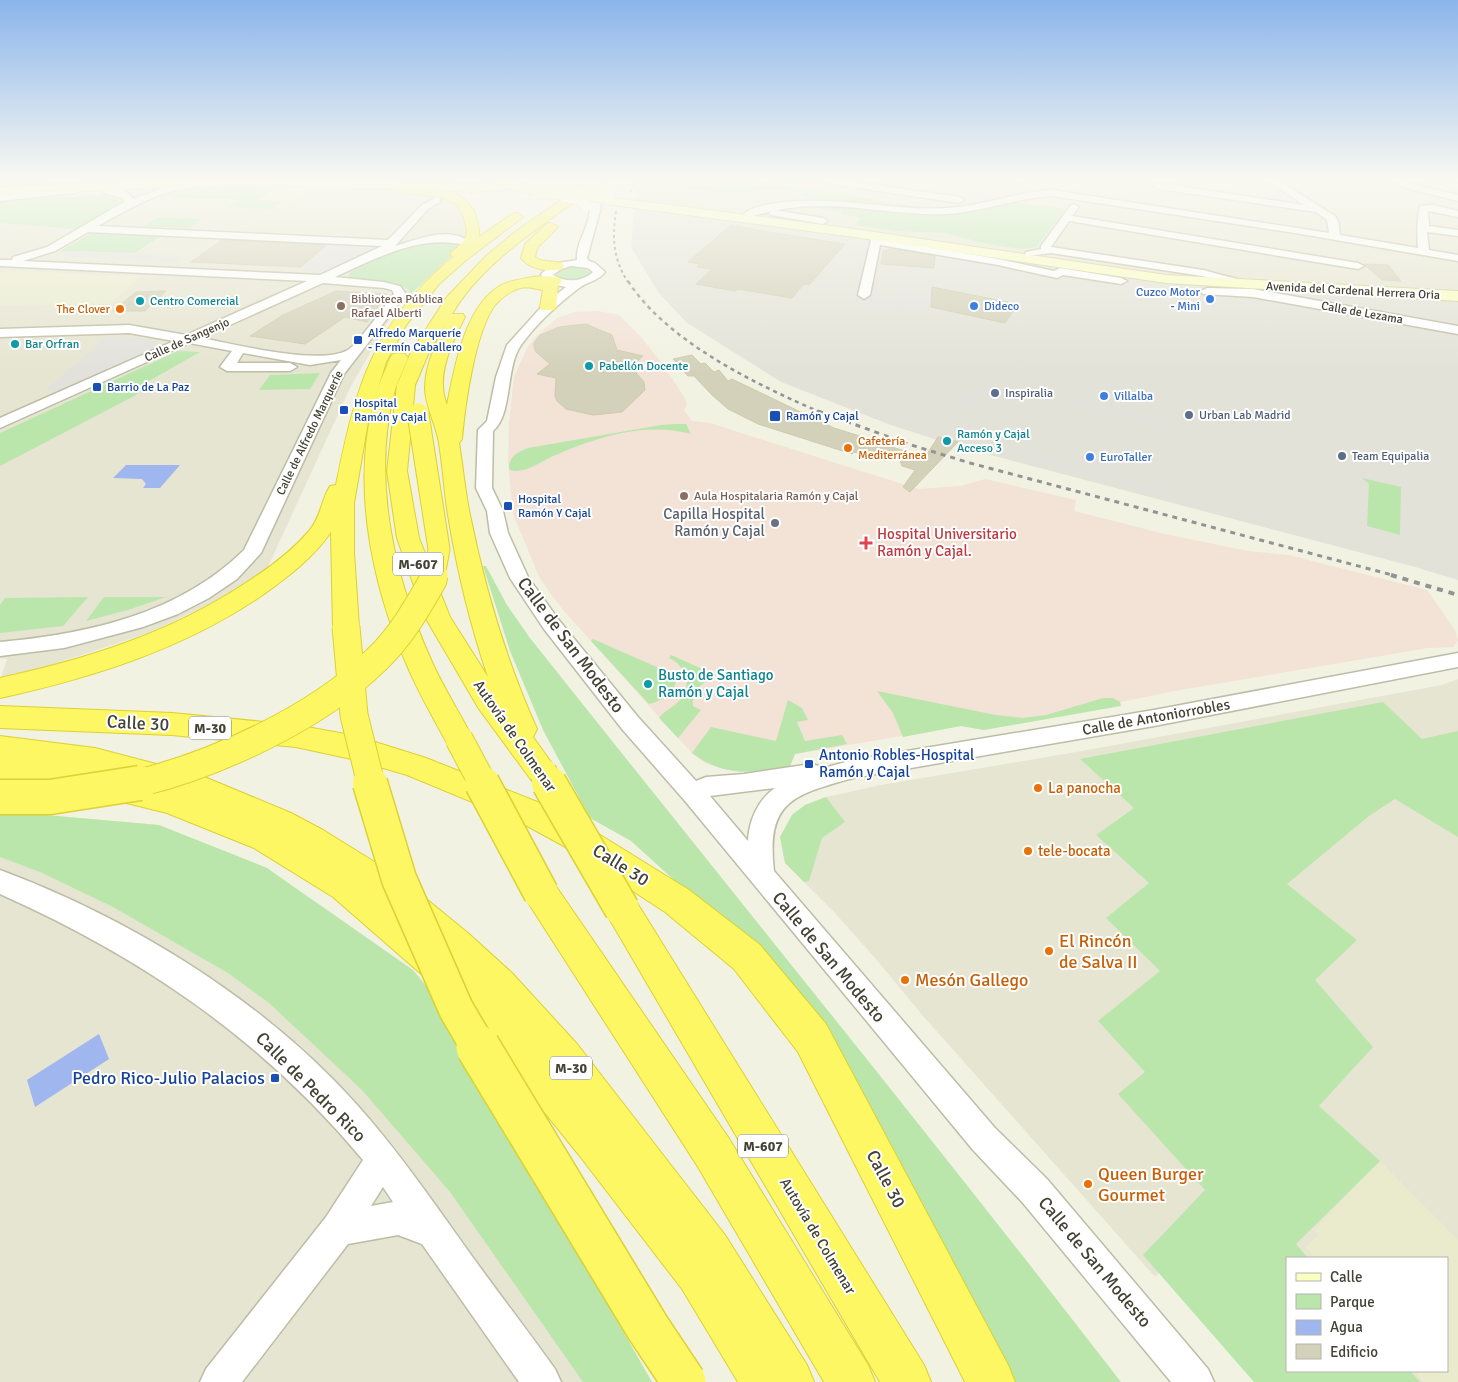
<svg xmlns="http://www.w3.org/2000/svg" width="1458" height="1382" font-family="Signika,sans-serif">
<rect width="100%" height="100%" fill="#f2f2e3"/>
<g fill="#e6e5d1">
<polygon points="0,180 208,180 0,190"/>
<polygon points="645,180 1458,180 1458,301 1129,277 634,208 637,186"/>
<polygon points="245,185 404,190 446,196 457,202 465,215 470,235 395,310 351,386 267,569 220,599 151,632 60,662 0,680 7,659 0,658 0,201"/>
<polygon points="1458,679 1458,1382 1396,1382 1385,1371 1447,1371 1447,1258 1287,1258 1226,1201 1155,1277 924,1017 875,958 834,912 785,863 780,837 792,815 805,805 826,797 881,785 1082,751 1442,685"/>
<polygon points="0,811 159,825 267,868 645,1382 0,1382"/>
</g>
<polygon fill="#f4efce" points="280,185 312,186 292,201 257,200"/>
<polygon fill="#e3e2d8" points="634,208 1167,282 1458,301 1458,580 1415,567 968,449 970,445 938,437 937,440 888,424 781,382 687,323 658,292 631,247"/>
<g fill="#eaebcd">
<polygon points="18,271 141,276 110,304 0,305 0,272"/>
<polygon points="1380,1161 1458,1240 1458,1382 1423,1382 1414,1371 1447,1371 1447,1258 1315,1258 1306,1247 1318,1235 1314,1230"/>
</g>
<polygon fill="#f3e2d6" points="598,311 619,315 641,337 661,362 685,398 687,405 684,410 692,421 710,423 918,489 960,486 985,479 1076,500 1074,511 1165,534 1248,551 1289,555 1427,590 1455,630 1458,640 1454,647 1428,648 1175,691 984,730 961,726 795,754 790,766 741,772 723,769 705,763 693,754 678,738 563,610 540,579 513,514 508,462 509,423 514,377 527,348 535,337 557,318 575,312"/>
<g fill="#bae6ac">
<path d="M669 180 704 186 715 180H752L926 208 810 200C787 181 757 194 731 194 713 195 685 186 666 183Z"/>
<polygon points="245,185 274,189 257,200 283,201 272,209 228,207 240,199 157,197 176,189"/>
<polygon points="112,194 120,197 119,204 76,229 0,223 0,201"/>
<polygon points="1012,202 1066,209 1036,247 1021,249 988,244 944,233 896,231 855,225 861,218 841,214 842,212 806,206 814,205 943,214 960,213"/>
<polygon points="158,218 202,219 189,228 144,226"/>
<polygon points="91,233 161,236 134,253 61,251"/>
<polygon points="433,241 461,244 461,247 410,295 409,290 395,282 355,279 348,276 350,272 397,250"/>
<path d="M572 267H582L590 272 589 274C580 281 565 282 557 275L559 270Z"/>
<polygon points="178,351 200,352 149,381 136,395 0,466 0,433"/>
<polygon points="320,373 310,389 259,390 270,375"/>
<path d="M674 424H686L691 434C644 421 594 438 551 457 539 463 521 476 509 469 509 456 518 452 528 448L661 425Z"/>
<polygon points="1362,478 1401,487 1400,535 1367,526 1369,484"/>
<path d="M483 566H486L507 605 530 638C727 886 927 1131 1121 1382H1011L737 937 631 841 590 818 543 730 510 651Z"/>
<polygon points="88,597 63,626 0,633 0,605 5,598"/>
<polygon points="104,597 166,597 128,610 86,621"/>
<path d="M593 639 659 668 663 667 672 674 676 682C671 696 663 700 649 704L591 641Z"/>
<path d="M671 655 716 675C702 684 692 689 693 706L701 710 678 738 659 718C665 710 674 707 680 700 693 684 686 666 669 658Z"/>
<polygon points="877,691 996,715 1022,718 1046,715 1103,698 1113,698 1120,702 1121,706 984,730 961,726 903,737 893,713"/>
<path d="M788 700 802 708 808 720 797 722 805 741 842 735 847 744 795 754 790 766C753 774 724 777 692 753L711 727 776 741Z"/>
<polygon points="1383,702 1422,739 1458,731 1458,837 1395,799 1369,816 1287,884 1357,940 1315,980 1373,1047 1319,1106 1380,1161 1296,1244 1308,1258 1287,1258 1287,1371 1410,1371 1420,1382 1254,1382 1143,1255 1205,1190 1118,1094 1145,1072 1098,1021 1160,971 1106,918 1149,883 1096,835 1134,808 1080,759"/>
<polygon points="826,797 845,822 822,838 809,881 804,882 785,863 780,837 792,815 805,805"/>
<polygon points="0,811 159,825 267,868 413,970 548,1132 521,1152 652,1382 583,1382 450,1192 362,1090 269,1003 228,973 113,907 40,872 0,857"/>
</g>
<g fill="#e2e1dc">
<polygon points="329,243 378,244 379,246 324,271 298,270"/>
<polygon points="68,251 134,253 182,256 174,262 77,258 64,256 64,254"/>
<polygon points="932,290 931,307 922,314 858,303 862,297 873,299 918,294"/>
<polygon points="106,337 140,338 157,342 157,347 60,390 46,390"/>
<polygon points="987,385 1047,398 1048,402 986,389 979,392 967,409 960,406 972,390"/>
<polygon points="1075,399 1184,425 1184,427 1074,401"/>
<polygon points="972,440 1162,489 1162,492 971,443"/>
</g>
<g fill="#9fb6ef">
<polygon points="126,465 180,465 160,488 143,488 146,484 142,479 113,478"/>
<polygon points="99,1034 109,1059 35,1107 27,1080"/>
</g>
<g fill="#d3d1b9" stroke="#cecbac">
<polygon points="731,225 762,231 845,244 809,285 804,284 792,298 738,289 735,291 696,284 712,269 697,267 700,264 688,262"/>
<polygon points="222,240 326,245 301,267 191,262"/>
<polygon points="890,249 935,256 934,268 881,264 883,251"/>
<polygon points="1364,264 1388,265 1401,281 1382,280"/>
<polygon points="932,287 972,295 1018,304 1005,323 931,307"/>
<polygon points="166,291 145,311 113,311 136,292"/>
<polygon points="336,291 387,294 367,322 345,317 305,344 250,336 283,315"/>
<polygon points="586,324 612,335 617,350 643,356 631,367 644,382 645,390 622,412 593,415 566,409 557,401 555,396 556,378 537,374 550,364 536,352 534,347 534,343 540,335 559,327"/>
<polygon points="692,355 701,364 705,363 714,372 719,370 728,381 732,379 834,428 866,438 865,439 925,457 938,437 958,442 910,492 903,487 915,470 902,466 898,455 885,461 854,452 852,454 758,424 728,409 712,395 694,376 688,376 673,359"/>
</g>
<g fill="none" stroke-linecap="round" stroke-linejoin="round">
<defs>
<g id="minor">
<polygon points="821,180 842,180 959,197 964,200 959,203 826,183"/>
<path d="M1267 180H1278L1335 216 1338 221 1340 235 1418 248C1417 238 1417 215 1420 206L1433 205 1458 211V217L1428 211 1429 226 1458 230V236L1427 232 1429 250 1458 255V261L1295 233 1052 196C1016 198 982 212 947 214 903 216 860 205 817 206 793 206 772 211 749 217L744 214C754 204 789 201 803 201 851 199 899 211 947 208 983 206 1016 192 1052 190L1329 233 1327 220 1316 212 1159 189 1154 186 1159 183 1304 205Z"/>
<polygon points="1396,180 1406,180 1408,183 1458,195 1458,201 1402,187"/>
<path d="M197 181 200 182V186C190 188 179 189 169 192 143 200 121 213 98 226L388 240 422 205 437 197 440 198V202L428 209 395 246C415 240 451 225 469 242L464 245C421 234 374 259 335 277L384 282 400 286 406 294 344 374 261 553 237 579 209 598 178 614 143 627 64 648 0 656V642C88 634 179 614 244 550L331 373 341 360 310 365 243 353 237 363H290L297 367 290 371H227L220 367 232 351 189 343 0 428V418L174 341 129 333 0 337V329L129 325 186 335 307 281 0 266V260H12L13 257 47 247 124 202 123 198 101 192V188C111 186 128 188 133 199L166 187ZM88 232 382 246 320 275 23 261 55 251ZM323 283 384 288 392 290 394 294C386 304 356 346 348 350 319 366 235 344 201 338Z"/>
<polygon points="72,188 77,191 75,193 0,201 0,195"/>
<path d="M593 196 596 197 601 207 587 258 589 261 595 263 605 272C597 282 588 281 579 288 558 304 537 323 521 345 505 368 513 414 493 431L492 488 503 511 508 533 528 577 558 619 638 717 696 781 706 777 744 774 811 764 819 766 820 769 853 760 1154 710 1458 653V667L1154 726 853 778C793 795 766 801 774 871L995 1128 1047 1179 1208 1369 1214 1382H1171L1023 1203 973 1150 685 801 622 729 544 629 510 578 490 533 487 511 476 488 478 430 487 421 496 377 507 345 544 304 566 287C556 285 545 284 541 274L553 264 577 260C575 240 596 219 588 199ZM571 266 588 268 593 272C582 282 566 283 553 275L561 269ZM775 788C758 800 749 820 748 841L710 796Z"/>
<polygon points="1074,204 1079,207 1072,216 1358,263 1364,266 1358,269 1069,221 1051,247 1203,270 1252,283 1254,285 1248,288 1202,276 1051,253 1026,256 1025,254 1026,252 1041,249 1041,246 1071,205"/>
<polygon points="774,210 823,218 828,221 823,224 771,215 769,213"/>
<polygon points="877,233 881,234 882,239 998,259 1054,271 1060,268 1121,278 1127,281 1121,284 1063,275 1057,278 998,265 880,245 870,295 864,299 858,295 872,236"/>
<polygon points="1207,288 1253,289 1458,326 1458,334 1253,297 1203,294 1201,292 1203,290"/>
<path d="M0 870C131 919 265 1001 358 1106 391 1143 420 1183 449 1224 483 1273 520 1320 555 1369L561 1382H519L422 1244 398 1235 348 1244 242 1382H200L206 1369 326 1217 363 1160C263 1040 142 957 0 894ZM383 1187 393 1202 371 1206Z"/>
</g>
<g id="secondary">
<polygon points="169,180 333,180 473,184 508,181 541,188 543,191 537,195 508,189 473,192 239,184 0,195 0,187"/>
<polygon points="593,195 854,229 1166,275 1458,291 1458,301 1166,283 854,237 589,202 587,199"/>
</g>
<g id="motorway">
<polygon points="504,180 523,180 521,182 497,189 491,185 493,182"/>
<path d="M590 180H603C593 193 574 202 560 212 520 241 477 271 452 314H463L465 317C452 343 435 376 447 405 454 369 464 313 494 290 502 283 512 281 522 279 534 276 548 275 560 278L562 281 558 285 556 307 554 310H542L540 307 543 290C536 289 527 286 520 288 511 291 501 298 495 305 475 332 465 405 462 439L459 443C463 467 465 491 470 515 485 589 506 660 537 729L533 737 558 772 554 781 543 784 532 781 479 709 425 617 397 538 387 471 397 385 411 352 447 297 486 256 519 229ZM446 323C436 343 425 365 425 388 425 405 436 425 439 443 443 467 444 491 448 515 457 570 470 624 488 677L450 617 419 538 407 471 415 385 429 352Z"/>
<path d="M400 185C427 187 463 185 475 214 478 222 480 229 479 237L512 214 517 213 523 217 465 261 439 284 406 325 386 362 368 422 354 503V553L359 627 355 633 346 636 337 633 333 627 331 532C313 558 289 576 264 594 184 649 94 677 0 698V678C87 659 170 633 244 584 268 569 291 552 309 531 322 515 321 500 330 486L336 485C356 386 372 325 453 257L450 254C454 249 461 245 465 239 470 230 462 212 457 204L441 197 396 192 394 189Z"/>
<path d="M551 223 558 227 537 248 535 257 540 260 562 263 564 266 562 269C549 272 530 270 521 258L525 244 546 224Z"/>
<path d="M399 353 405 354 408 358C403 371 396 384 393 397 372 485 396 582 432 662 444 689 460 713 473 739L469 747 459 750 449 747C434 719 418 692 406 663 371 582 351 483 375 397 379 383 385 371 390 358L393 354Z"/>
<polygon points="0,706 172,713 296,725 356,736 426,758 540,803 584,825 689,890 760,945 826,1024 1008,1365 1015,1382 965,1382 798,1052 734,969 665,912 562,845 518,821 407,775 356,760 296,747 172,735 0,728"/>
<polygon points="0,736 95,748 202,776 291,813 323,830 402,879 469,934 512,973 577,1044 725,1235 807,1365 814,1382 738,1382 682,1289 579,1155 508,1067 427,979 333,897 254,848 167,813 70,789 0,779"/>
<polygon points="541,878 553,882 728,1137 868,1365 875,1382 824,1382 698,1167 529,904 524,893 529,882"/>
<polygon points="622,893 634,898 924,1365 931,1382 880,1382 610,920 605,909 610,898"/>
</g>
</defs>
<use href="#minor" stroke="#bdbca6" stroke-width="3"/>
<use href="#secondary" stroke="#ccce91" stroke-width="2"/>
<use href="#motorway" stroke="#dcd033" stroke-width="2"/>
<use href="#minor" fill="#fff" fill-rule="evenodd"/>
<use href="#secondary" fill="#fbfec1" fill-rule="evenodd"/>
<use href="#motorway" fill="#fdf763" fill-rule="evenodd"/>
<g stroke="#939393" stroke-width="2" stroke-dasharray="3 3" stroke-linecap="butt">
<polyline points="630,192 639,180"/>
<path d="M616 211C612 238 613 259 628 282"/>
</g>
<path stroke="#939393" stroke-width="2.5" stroke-dasharray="4 4" stroke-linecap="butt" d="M628 281C666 341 757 385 820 412"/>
<polyline stroke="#939393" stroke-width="3" stroke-dasharray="5 5" stroke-linecap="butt" points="818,411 908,444 970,463 1396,576"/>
<polyline stroke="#939393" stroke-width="4" stroke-dasharray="6 6" stroke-linecap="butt" points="1391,575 1458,595"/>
<defs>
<polyline id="minor-bridge" points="566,197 581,200 586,207"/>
<polyline id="secondary-bridge" points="537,191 607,196"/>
<polyline id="motorway-bridge-far3" points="418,414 439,549 434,576"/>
<g id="motorway-bridge-far2">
<polyline points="346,627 354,715 371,784"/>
<polyline points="459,739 483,784"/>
<polyline points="543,772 550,784"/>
<path d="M135 784C215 765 317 718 376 660 400 638 417 608 433 580L434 575"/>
</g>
<g id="motorway-bridge-far1">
<polyline points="370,783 399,879 456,1009 479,1048"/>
<polyline points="482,783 541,893"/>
<polyline points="549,783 622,909"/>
<polyline points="0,797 50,797 140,783"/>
</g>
<polyline id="motorway-bridge" points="478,1047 648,1328 684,1382"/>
</defs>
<use href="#minor-bridge" stroke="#bdbca6" stroke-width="11" stroke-linecap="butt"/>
<use href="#secondary-bridge" stroke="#ccce91" stroke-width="14" stroke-linecap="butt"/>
<use href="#motorway-bridge-far3" stroke="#dcd033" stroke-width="23" stroke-linecap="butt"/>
<use href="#motorway-bridge-far2" stroke="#dcd033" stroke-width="29" stroke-linecap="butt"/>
<use href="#motorway-bridge-far1" stroke="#dcd033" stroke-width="37" stroke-linecap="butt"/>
<use href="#motorway-bridge" stroke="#dcd033" stroke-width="46" stroke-linecap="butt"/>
<use href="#minor-bridge" stroke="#fff" stroke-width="10"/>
<use href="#secondary-bridge" stroke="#fbfec1" stroke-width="13"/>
<use href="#motorway-bridge-far3" stroke="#fdf763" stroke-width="21"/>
<use href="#motorway-bridge-far2" stroke="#fdf763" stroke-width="27"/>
<use href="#motorway-bridge-far1" stroke="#fdf763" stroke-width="34"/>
<use href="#motorway-bridge" stroke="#fdf763" stroke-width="43"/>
</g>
<linearGradient id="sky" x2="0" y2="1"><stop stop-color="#8bb5eb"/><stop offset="0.48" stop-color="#f9f9f2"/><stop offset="1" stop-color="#f9f9f2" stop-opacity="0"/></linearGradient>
<rect width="1458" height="373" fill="url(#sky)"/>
<g fill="#3f7fe0" stroke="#fff" stroke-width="2">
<circle cx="1210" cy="299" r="5"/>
<circle cx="974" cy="306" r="5"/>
<circle cx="1104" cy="396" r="5"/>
<circle cx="1090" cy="457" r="5"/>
</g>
<g fill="#0f9aa8" stroke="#fff" stroke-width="2">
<circle cx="140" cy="301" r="5"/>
<circle cx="15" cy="344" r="5"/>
<circle cx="589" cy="366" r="5"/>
<circle cx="947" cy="441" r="5"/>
<circle cx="648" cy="684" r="5"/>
</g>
<g fill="#8d6e63" stroke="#fff" stroke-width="2">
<circle cx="341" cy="306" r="5"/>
<circle cx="684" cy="496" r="5"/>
</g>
<g fill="#e8710a" stroke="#fff" stroke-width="2">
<circle cx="120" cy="309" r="5"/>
<circle cx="848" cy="448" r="5"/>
<circle cx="1038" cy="788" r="5"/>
<circle cx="1028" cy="851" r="5"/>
<circle cx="1049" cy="951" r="5"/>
<circle cx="905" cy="980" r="5"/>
<circle cx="1088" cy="1184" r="5"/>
</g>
<g fill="#1a4fb4" stroke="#fff" stroke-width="2">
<rect x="353" y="335" width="10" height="10" rx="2.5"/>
<rect x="92" y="382" width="10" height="10" rx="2.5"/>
<rect x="339" y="405" width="10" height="10" rx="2.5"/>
<rect x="769" y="410" width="12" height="12" rx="2.5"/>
<rect x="503" y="501" width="10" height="10" rx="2.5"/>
<rect x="804" y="759" width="10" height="10" rx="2.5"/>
<rect x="270" y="1073" width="10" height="10" rx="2.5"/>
</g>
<g fill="#5c6f8a" stroke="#fff" stroke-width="2">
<circle cx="995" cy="393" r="5"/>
<circle cx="1189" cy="415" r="5"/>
<circle cx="1342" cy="456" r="5"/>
</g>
<circle fill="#6b7280" stroke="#fff" stroke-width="2" cx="775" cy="523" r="5"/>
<path fill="#e0444e" stroke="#fff" stroke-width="2" d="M863.5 535.5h5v5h5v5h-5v5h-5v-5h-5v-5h5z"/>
<g text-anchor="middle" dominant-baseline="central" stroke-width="4" stroke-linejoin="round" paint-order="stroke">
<g font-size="12" fill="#434234" stroke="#fff">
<text transform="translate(1353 291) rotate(3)">Avenida del Cardenal Herrera Oria</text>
<text transform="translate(1362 313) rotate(10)">Calle de Lezama</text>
<text transform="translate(187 340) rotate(-24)">Calle de Sangenjo</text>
<text transform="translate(310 433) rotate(-64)">Calle de Alfredo Marqueríe</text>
</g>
<g font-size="12" fill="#366cbe" stroke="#fff" text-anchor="start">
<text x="1200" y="292" text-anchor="end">Cuzco Motor<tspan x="1200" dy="14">- Mini</tspan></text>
<text x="984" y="306">Dideco</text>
<text x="1114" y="396">Villalba</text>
<text x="1100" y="457">EuroTaller</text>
</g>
<g font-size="12" fill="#785e54" stroke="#fff" text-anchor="start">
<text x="351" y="299">Biblioteca Pública<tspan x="351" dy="14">Rafael Alberti</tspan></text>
<text x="694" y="496">Aula Hospitalaria Ramón y Cajal</text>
</g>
<g font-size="12" fill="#0d838f" stroke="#fff" text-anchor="start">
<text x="150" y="301">Centro Comercial</text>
<text x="25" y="344">Bar Orfran</text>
<text x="599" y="366">Pabellón Docente</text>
<text x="957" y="434">Ramón y Cajal<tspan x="957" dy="14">Acceso 3</tspan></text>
</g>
<g font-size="12" fill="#c56008" stroke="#fff" text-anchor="end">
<text x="110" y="309">The Clover</text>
<text x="858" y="441" text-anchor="start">Cafetería<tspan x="858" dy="14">Mediterránea</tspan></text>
</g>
<g font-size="12" fill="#164399" stroke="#fff" text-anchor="start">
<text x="368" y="333">Alfredo Marqueríe<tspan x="368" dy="14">- Fermín Caballero</tspan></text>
<text x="107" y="387">Barrio de La Paz</text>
<text x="354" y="403">Hospital<tspan x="354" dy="14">Ramón y Cajal</tspan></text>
<text x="786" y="416">Ramón y Cajal</text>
<text x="518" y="499">Hospital<tspan x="518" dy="14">Ramón Y Cajal</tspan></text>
</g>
<g font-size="12" fill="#4e5e75" stroke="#fff" text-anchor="start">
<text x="1005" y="393">Inspiralia</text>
<text x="1199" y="415">Urban Lab Madrid</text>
<text x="1352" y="456">Team Equipalia</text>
</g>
<g fill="#fff" stroke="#7b7b71" stroke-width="1">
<rect x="393" y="552.5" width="50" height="23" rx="4"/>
<rect x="189" y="716.5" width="42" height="23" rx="4"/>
<rect x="550" y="1056.5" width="42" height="23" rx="4"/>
<rect x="738" y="1134.5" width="50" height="23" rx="4"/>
</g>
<g font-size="14" font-weight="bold" fill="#434234">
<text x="418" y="564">M-607</text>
<text x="210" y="728">M-30</text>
<text x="571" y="1068">M-30</text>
<text x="763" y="1146">M-607</text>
</g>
<g font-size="15" fill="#5b616d" stroke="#fff" text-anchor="end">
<text x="765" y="514">Capilla Hospital<tspan x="765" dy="17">Ramón y Cajal</tspan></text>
</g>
<g font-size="15" fill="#be3a42" stroke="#fff" text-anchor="start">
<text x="877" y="534">Hospital Universitario<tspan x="877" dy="17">Ramón y Cajal.</tspan></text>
</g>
<g font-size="15" fill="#0d838f" stroke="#fff" text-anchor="start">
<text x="658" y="675">Busto de Santiago<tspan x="658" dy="17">Ramón y Cajal</tspan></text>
</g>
<g font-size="15" fill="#434234" stroke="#fff">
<text transform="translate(1156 717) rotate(-10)">Calle de Antoniorrobles</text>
<text transform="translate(515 736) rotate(55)">Autovía de Colmenar</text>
<text transform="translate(818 1236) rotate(59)">Autovía de Colmenar</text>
</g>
<g font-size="15" fill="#164399" stroke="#fff" text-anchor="start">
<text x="819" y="755">Antonio Robles-Hospital<tspan x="819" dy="17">Ramón y Cajal</tspan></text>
</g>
<g font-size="15" fill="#c56008" stroke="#fff" text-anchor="start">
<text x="1048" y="788">La panocha</text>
<text x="1038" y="851">tele-bocata</text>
</g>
<g font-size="18" fill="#434234" stroke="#fff">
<text transform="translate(571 645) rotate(53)">Calle de San Modesto</text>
<text transform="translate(138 723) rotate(3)">Calle 30</text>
<text transform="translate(621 865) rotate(32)">Calle 30</text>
<text transform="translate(829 957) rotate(50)">Calle de San Modesto</text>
<text transform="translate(311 1087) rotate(45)">Calle de Pedro Rico</text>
<text transform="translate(886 1179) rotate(62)">Calle 30</text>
<text transform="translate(1095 1262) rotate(50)">Calle de San Modesto</text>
</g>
<g font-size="18" fill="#c56008" stroke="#fff" text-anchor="start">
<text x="1059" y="941">El Rincón<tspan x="1059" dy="21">de Salva II</tspan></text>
<text x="915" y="980">Mesón Gallego</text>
<text x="1098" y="1174">Queen Burger<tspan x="1098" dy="21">Gourmet</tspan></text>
</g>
<g font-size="18" fill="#164399" stroke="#fff" text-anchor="end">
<text x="265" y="1078">Pedro Rico-Julio Palacios</text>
</g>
</g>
<rect x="1286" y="1257" width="162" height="115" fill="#ffffff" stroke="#b4b3ae"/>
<rect x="1296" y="1273" width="25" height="8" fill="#fbfec1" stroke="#b4b3ae"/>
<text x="1330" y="1282" font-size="15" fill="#434234">Calle</text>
<rect x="1296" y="1294" width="25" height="15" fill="#bae6ac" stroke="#b4b3ae"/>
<text x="1330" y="1307" font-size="15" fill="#434234">Parque</text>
<rect x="1296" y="1320" width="25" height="15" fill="#9fb6ef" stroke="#b4b3ae"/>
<text x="1330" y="1332" font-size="15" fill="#434234">Agua</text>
<rect x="1296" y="1344" width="25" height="15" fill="#d3d1b9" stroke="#b4b3ae"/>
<text x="1330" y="1357" font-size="15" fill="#434234">Edificio</text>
</svg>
